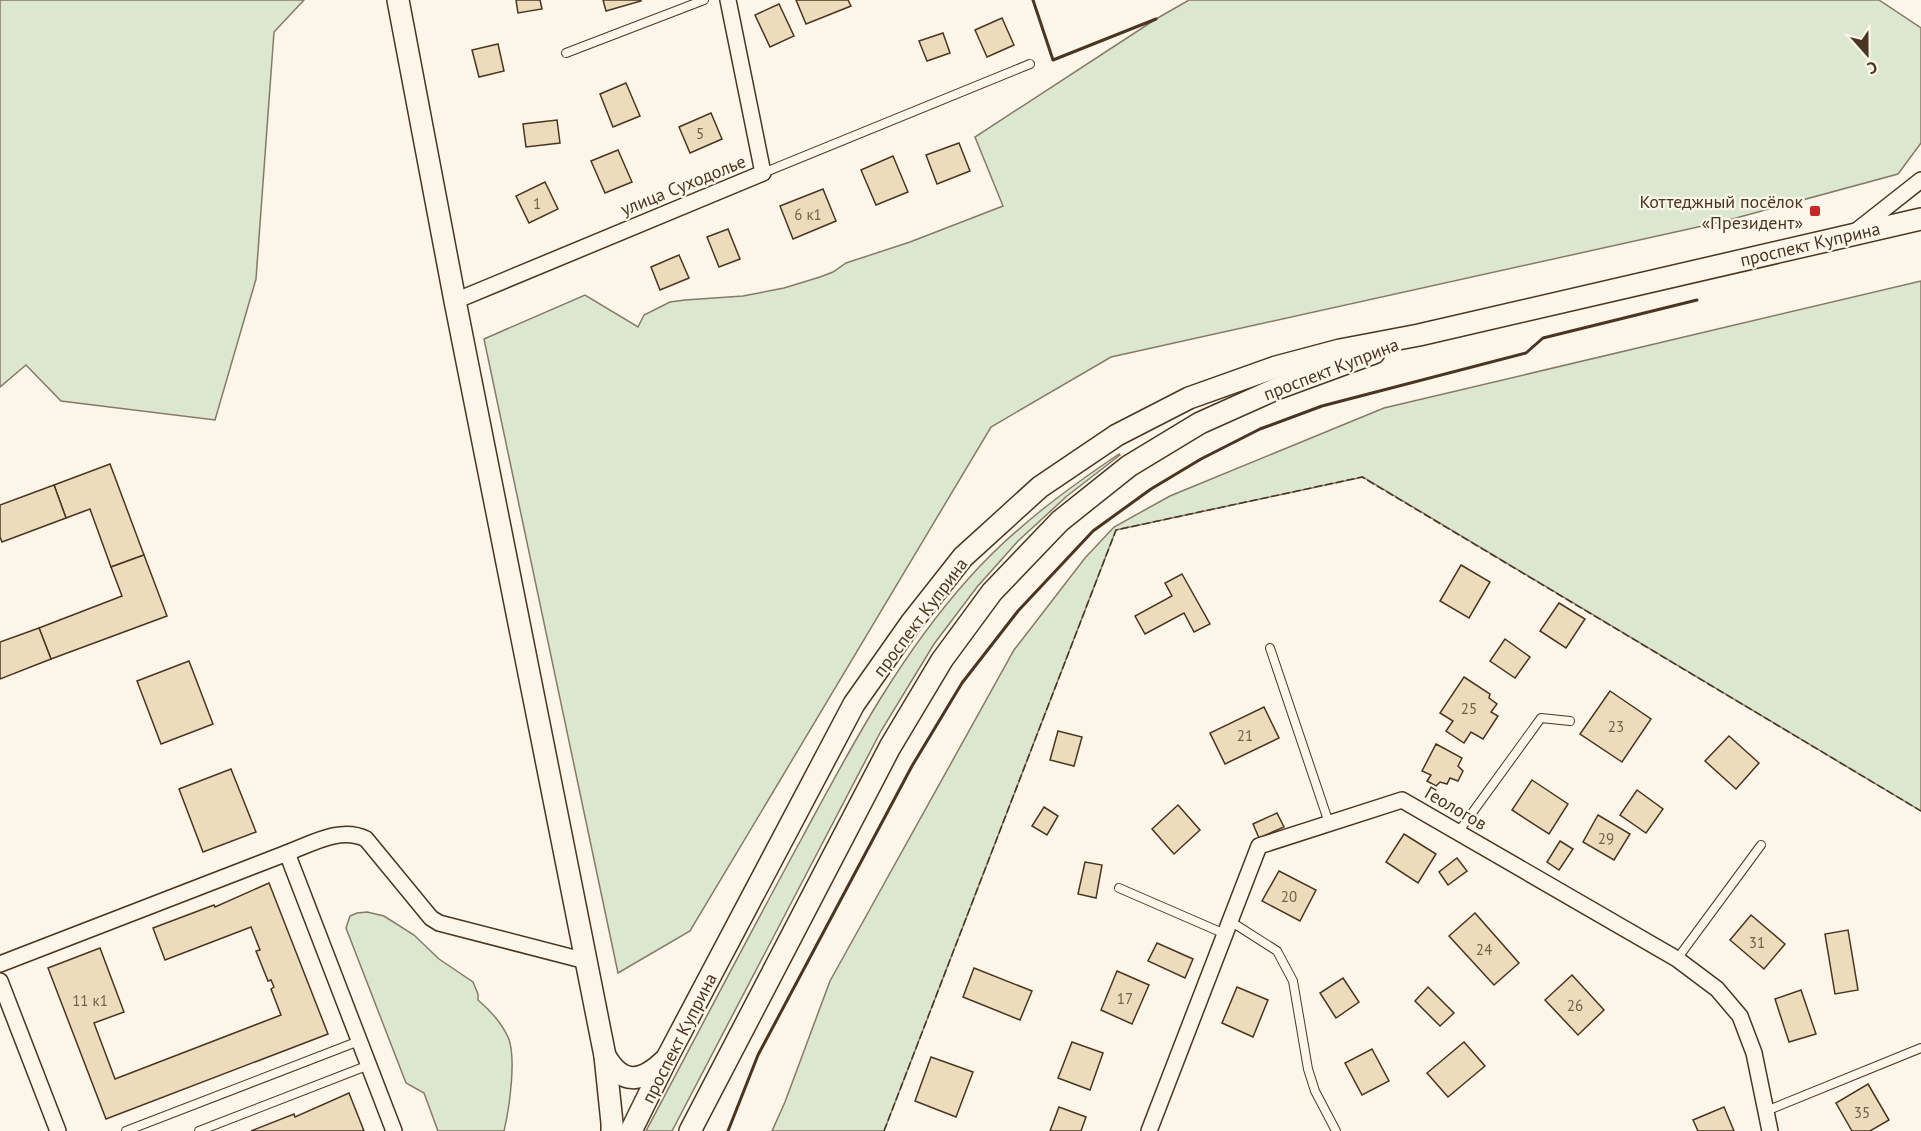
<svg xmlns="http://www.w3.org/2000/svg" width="1921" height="1131" font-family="'PT Sans',sans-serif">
<rect width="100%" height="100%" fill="#fbf6e9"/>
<g fill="#dce7d0" stroke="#887966" stroke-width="1.5">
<polygon points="0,0 304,0 274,32 256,279 215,420 61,401 26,365 0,387"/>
<polygon points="1189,0 1879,0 1921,28 1921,143 1898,174 1725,221 1111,357 991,427 690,931 618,973 484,339 585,295 638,327 644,315 670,302 685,300 743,296 784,288 820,277 833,272 846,263 910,242 1003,206 975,137 1156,19"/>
<polygon points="1921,281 1921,811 1363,477 1116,530 884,1131 772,1131 785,1102 830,981 1014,650 1085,558 1114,527 1170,496 1384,408"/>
<path d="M1119 454 1120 455 1067 496 1018 541 977 587 934 644 881 731 672 1131H646C698 1033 749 935 802 838 851 747 899 656 969 578 1013 529 1064 491 1119 454Z"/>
<path d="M367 912 384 916 414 935 439 959 473 982 478 994V1000C491 1011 501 1022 508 1037 517 1057 509 1110 504 1131H438L424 1093 406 1083 346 928 350 916 357 913Z"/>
</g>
<g fill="#ecdcbc" stroke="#4a3520" stroke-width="1.5">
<polygon points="516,0 540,0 542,9 518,13"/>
<polygon points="603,0 641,0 641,1 606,11"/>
<polygon points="796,0 848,0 851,6 806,24"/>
<polygon points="779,4 794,36 770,47 755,15"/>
<polygon points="1002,18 1014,45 987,57 975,30"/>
<polygon points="943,33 950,53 927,61 919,41"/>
<polygon points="498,44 504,71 479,77 472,50"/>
<polygon points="626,83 640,116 613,127 600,94"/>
<polygon points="711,113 722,139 690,153 679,127"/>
<polygon points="557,120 560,143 526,147 523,124"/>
<polygon points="959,143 970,171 937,184 926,155"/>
<polygon points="618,150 632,182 605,193 591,161"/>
<polygon points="893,156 908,192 876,205 861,170"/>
<polygon points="545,182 558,209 529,223 516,196"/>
<polygon points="823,189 836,221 793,239 780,206"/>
<polygon points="728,229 740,259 719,267 707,237"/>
<polygon points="679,255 689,278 660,290 651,267"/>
<polygon points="110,464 144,555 111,567 90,509 66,518 54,485"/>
<polygon points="54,485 66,518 2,542 0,537 0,505"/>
<polygon points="144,555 167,616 51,659 39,628 122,596 111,567"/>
<polygon points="1461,565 1490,582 1469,618 1440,601"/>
<polygon points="1182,574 1210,624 1194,632 1184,613 1145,634 1135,616 1172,596 1165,583"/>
<polygon points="1559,603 1585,619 1566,648 1540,631"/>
<polygon points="39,628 51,659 0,679 0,642"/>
<polygon points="1505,639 1530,657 1515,678 1490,661"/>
<polygon points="189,661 213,724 161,744 137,681"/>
<polygon points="1464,677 1490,694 1489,698 1497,704 1491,712 1498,716 1483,739 1471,732 1464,743 1446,731 1453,721 1440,713"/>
<polygon points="1610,691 1651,719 1622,762 1580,734"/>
<polygon points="1264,707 1279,738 1225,764 1210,733"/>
<polygon points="1058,731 1082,737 1074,766 1050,760"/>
<polygon points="1729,736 1759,763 1736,789 1705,761"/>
<polygon points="1436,744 1462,758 1458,766 1463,771 1458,781 1450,778 1447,784 1440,782 1436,786 1427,781 1431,775 1422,771"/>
<polygon points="231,769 256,832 203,852 179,789"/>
<polygon points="1532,780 1568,804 1549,834 1512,810"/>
<polygon points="1637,790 1663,809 1646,833 1620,815"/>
<polygon points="1178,805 1200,830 1174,854 1152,829"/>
<polygon points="1044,807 1058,816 1047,835 1032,826"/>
<polygon points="1277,813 1284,827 1259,838 1253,824"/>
<polygon points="1598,815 1630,834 1614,860 1583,842"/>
<polygon points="1404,834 1436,854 1418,883 1386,862"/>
<polygon points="1560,841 1573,849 1559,870 1547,862"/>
<polygon points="1457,858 1467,871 1448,885 1439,872"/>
<polygon points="1085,862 1102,865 1096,898 1078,894"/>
<polygon points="1279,871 1316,890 1300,921 1262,901"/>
<polygon points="269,883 328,1034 106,1119 48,968 100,948 124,1012 94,1023 115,1079 281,1015 271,989 274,987 271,980 268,981 256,951 260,950 251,927 165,960 153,928 214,905 215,907"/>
<polygon points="1475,913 1519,963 1494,985 1449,936"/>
<polygon points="1751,915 1785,944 1764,969 1730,940"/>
<polygon points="1848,930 1858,990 1835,994 1825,934"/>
<polygon points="1157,943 1193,959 1185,978 1148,961"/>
<polygon points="974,968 1032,991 1020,1020 963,997"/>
<polygon points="1117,971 1149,985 1132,1024 1101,1010"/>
<polygon points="1572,975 1604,1010 1578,1035 1545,1000"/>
<polygon points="1343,978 1359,1002 1336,1018 1320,993"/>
<polygon points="1237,987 1268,1000 1253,1037 1222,1023"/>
<polygon points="1428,987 1454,1013 1440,1026 1415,1001"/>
<polygon points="1801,990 1816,1034 1789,1042 1775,999"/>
<polygon points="1072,1042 1103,1053 1090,1090 1058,1078"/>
<polygon points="1464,1042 1485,1066 1448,1097 1427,1073"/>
<polygon points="1372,1049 1389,1081 1362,1095 1345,1063"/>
<polygon points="931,1057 973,1072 956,1117 915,1101"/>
<polygon points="1868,1084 1889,1120 1870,1131 1852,1131 1836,1103"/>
<polygon points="349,1093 364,1131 251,1131 294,1114 295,1117"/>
<polygon points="1059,1107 1086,1117 1081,1131 1050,1131"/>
<polygon points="1724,1107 1734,1131 1698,1131 1693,1120"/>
</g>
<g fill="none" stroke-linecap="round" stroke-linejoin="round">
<defs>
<g id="lane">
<polyline points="566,53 704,0"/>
<polyline points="763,173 1030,64"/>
<polyline points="1270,648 1329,823"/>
<polyline points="1459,831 1541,718 1570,721"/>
<polyline points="1119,888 1225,934"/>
<polyline points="1230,921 1277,951 1293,981 1308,1069 1315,1091 1336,1131"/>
<polyline points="1677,959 1761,845"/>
<polyline points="1766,1111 1921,1048"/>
<polyline points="126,1131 359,1041"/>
<polyline points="199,1131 369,1065"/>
</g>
<g id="street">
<polyline points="1855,232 1921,180"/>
<polyline points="455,301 763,173 728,0"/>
<polyline points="287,853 394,1131"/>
<path d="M0 964 287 853C311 844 341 826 366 839L431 918 439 923 586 961"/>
<polyline points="0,981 58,1131"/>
<polyline points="1149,1131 1259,846 1402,800 1677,959 1717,989 1740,1016 1754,1053 1770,1131"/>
</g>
<g id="secondary">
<polyline points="398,0 455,301 605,1056 612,1123 612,1131"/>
<path d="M605 1056C622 1085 641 1083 664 1061"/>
<polyline points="631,1131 667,1058 854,704 911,623 963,557 1040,487 1117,435 1189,398 1276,367 1340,350 1419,335 1921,219"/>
<polyline points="690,1131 890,747 942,660 992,592 1060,521 1129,466 1200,423 1276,389 1374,353"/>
</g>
</defs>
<use href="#lane" stroke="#4a3520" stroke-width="10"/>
<use href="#street" stroke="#4a3520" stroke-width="18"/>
<use href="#secondary" stroke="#4a3520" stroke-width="24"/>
<use href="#lane" stroke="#fbf6e9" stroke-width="8"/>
<use href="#street" stroke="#fbf6e9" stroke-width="15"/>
<use href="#secondary" stroke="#fbf6e9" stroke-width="21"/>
<polyline stroke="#4a3520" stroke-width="1.5" stroke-dasharray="8 3" stroke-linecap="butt" points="884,1131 1116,530 1362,477 1921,811"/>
<g stroke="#4a3520" stroke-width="3">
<polyline points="1033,0 1053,60 1156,19"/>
<polyline points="728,1131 758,1055 912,766 962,683 1018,611 1093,531 1151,489 1201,459 1260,429 1322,406 1526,353 1543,338 1697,300"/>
</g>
</g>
<rect fill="#c62828" stroke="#fbf6e9" stroke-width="2" x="1809" y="205" width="12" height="12" rx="3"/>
<g text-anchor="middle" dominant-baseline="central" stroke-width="4.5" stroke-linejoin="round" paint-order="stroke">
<g font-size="15" fill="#725f47">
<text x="700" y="133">5</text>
<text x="537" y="203">1</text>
<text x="808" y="214">6 к1</text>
<text x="1469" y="708">25</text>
<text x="1616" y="726">23</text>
<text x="1245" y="735">21</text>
<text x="1606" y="838">29</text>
<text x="1289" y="896">20</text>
<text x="1757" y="942">31</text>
<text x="1484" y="949">24</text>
<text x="1125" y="998">17</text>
<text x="90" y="1000">11 к1</text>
<text x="1575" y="1005">26</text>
<text x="1862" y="1112">35</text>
</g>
<g font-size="18" fill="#4a3520" stroke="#fbf6e9">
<text transform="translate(683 185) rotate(-22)">улица Суходолье</text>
<text transform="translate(1810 244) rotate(-13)">проспект Куприна</text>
<text transform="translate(1331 369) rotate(-21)">проспект Куприна</text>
<text transform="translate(920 617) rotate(-53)">проспект Куприна</text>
<text transform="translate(1456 808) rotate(30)">Геологов</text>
<text transform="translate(679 1038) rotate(-63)">проспект Куприна</text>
</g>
<g font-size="18" fill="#4a3520" stroke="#fbf6e9" text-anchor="end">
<text x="1803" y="201">Коттеджный посёлок<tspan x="1803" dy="21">«Президент»</tspan></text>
</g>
</g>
<g transform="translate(1867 54) rotate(159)" stroke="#fbf6e9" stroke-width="4.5" paint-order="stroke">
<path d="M0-4.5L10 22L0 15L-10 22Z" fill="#4a3520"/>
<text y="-9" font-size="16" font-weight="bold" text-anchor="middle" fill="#4a3520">С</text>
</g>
</svg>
